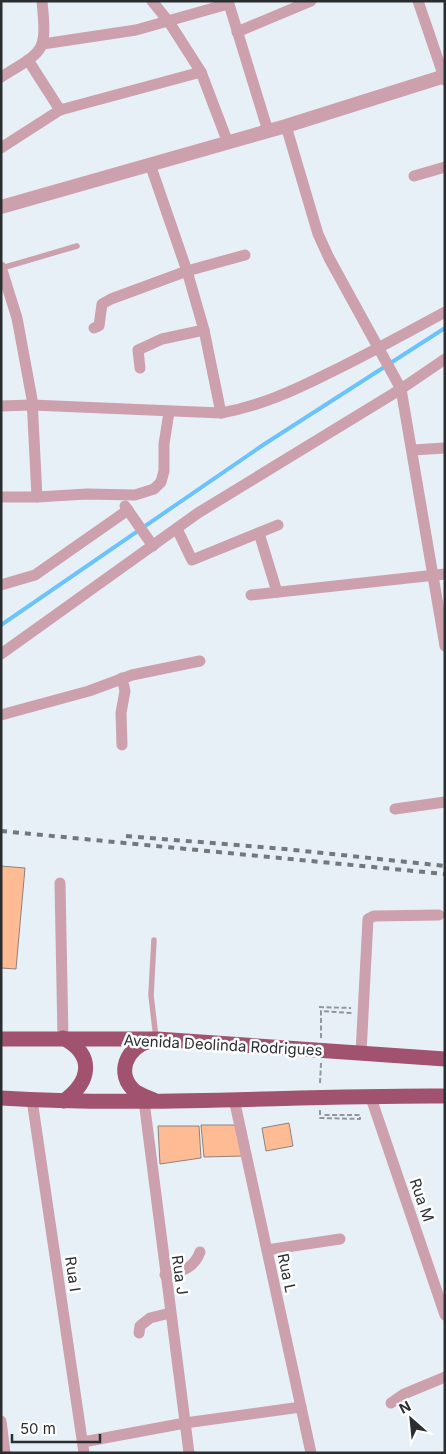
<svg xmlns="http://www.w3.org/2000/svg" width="446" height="1454" font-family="Inter,sans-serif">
<rect width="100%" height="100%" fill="#e8f0f7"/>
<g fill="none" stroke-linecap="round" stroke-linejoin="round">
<polyline stroke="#6ac3fc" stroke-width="4" points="1,625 263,445 445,328"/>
</g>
<g fill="#ffbc94" stroke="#8c837e">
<polygon points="1,866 25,868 16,969 1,968"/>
<polygon points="289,1123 293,1146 266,1151 262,1128"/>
<polygon points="201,1125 237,1125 244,1156 204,1157"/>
<polygon points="158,1126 199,1126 201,1158 160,1164"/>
</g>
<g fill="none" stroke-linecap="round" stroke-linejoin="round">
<g stroke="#91979c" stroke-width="2" stroke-dasharray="5 2.5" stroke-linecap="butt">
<polyline points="319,1007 351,1008"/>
<polyline points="321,1038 321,1011 352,1013"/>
<polyline points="320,1083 321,1063"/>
<polyline points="320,1110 320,1118 360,1119 360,1115 322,1115"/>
</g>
<g stroke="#cca1ad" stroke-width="5.5">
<polyline points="2,268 77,246"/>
<polyline points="154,940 151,995 156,1038"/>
</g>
<g stroke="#cca1ad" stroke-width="11">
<polyline points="152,1 169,22 201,72 228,143"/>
<polyline points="228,1 268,131"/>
<polyline points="418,1 445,80"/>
<polyline points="237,32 311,1"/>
<polyline points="43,44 136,30 228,4"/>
<polyline points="28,60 60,110"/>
<path d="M1 77C45 50 47 53 42 1"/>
<polyline points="286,126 318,234 329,258 401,389 445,646"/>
<polyline points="1,148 60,110 201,72"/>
<polyline points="150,164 187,271 204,330 221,413"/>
<polyline points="414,176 445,167"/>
<polyline points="1,267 17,318 32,399 37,497 1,497"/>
<polyline points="94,328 99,326 102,304 111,299 187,271 245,255"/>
<polyline points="140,368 138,350 162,339 204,330"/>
<path d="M1 406 32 405 221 413C260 406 293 391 329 373 368 354 406 333 445 312"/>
<polyline points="413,450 445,448"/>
<polyline points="37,497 87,494 135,495 154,489 161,482 164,471 164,444 169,412"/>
<polyline points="125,506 153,546"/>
<polyline points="177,529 192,560 278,525"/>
<polyline points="259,533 277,592"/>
<polyline points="1,585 35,575 128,510"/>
<polyline points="251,595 445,574"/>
<polyline points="1,654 198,513 401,389 445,359"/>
<polyline points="1,715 89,691 132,675 200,661"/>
<polyline points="122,745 121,713 125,691 122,678"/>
<polyline points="395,809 445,802"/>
<polyline points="60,883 63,1038"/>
<polyline points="361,1053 368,919 374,916 439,915"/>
<polyline points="370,1095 445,1315"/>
<polyline points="234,1099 311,1453"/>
<polyline points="32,1100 84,1453"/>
<polyline points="144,1101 189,1453"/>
<polyline points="267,1250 340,1239"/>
<path d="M165 1275C181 1271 194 1269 200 1252"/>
<polyline points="139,1333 140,1326 150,1318 170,1313"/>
<polyline points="391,1403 404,1394 445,1377"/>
<polyline points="1,1421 5,1453"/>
<polyline points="83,1442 185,1423 301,1407"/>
</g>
<polyline stroke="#cca1ad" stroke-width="14" points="1,207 286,126 445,76"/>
<g stroke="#a0526e" stroke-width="15">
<path d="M63 1038C95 1055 91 1081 64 1101"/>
<polyline points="1,1039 157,1039 445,1059"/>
<path d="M150 1041C127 1047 114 1074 136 1092 141 1095 148 1098 154 1100"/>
<path d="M1 1098C149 1107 297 1095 445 1096"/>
</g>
<g stroke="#73787c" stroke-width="4" stroke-dasharray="6 6" stroke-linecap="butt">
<polyline points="1,831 445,874"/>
<polyline points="126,836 285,849 445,866"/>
</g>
</g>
<g text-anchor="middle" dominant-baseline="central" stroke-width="5" stroke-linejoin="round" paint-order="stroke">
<g font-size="15" fill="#2b2e31" stroke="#fff">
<text transform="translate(223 1045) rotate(3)">Avenida Deolinda Rodrigues</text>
<text transform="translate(422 1200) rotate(71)">Rua M</text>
<text transform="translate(287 1273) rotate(78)">Rua L</text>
<text transform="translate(73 1274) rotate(82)">Rua I</text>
<text transform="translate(180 1275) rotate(82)">Rua J</text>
</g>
</g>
<rect width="446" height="1454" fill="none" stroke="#2b2e31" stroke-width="5"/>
<g transform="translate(411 1419) rotate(333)" stroke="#ffffff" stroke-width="4" paint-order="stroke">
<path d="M0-4L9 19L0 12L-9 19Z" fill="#2b2e31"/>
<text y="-8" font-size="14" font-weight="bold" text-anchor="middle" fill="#2b2e31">N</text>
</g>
<path d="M12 1434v8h88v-8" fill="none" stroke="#2b2e31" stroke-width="2.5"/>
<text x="20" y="1434" font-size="15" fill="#2b2e31" stroke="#ffffff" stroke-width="4" paint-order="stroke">50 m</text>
</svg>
